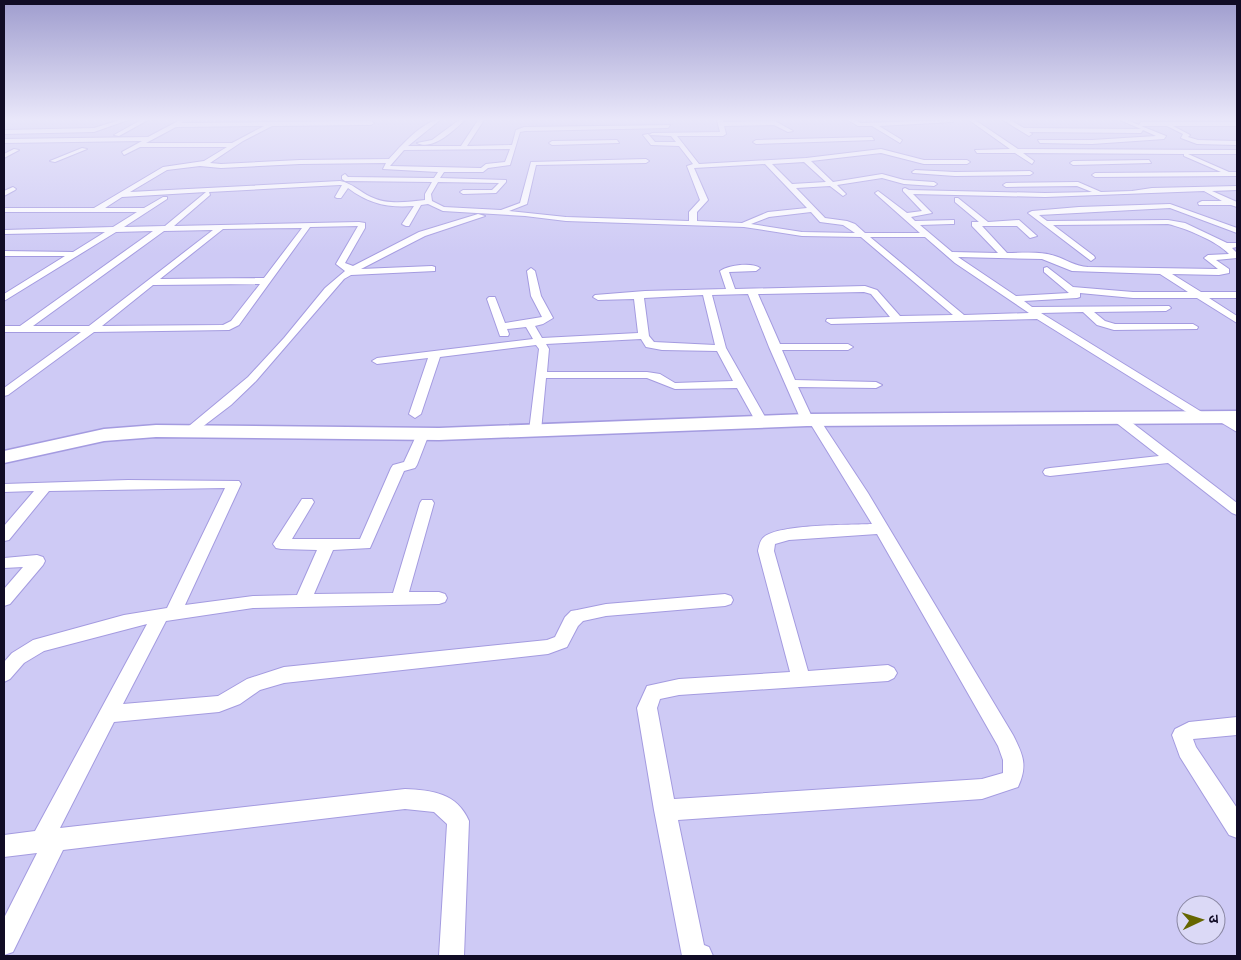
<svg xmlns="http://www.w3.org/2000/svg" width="1241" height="960" font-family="Mulish,'Noto Sans Devanagari',sans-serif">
<rect width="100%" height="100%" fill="#cecaf5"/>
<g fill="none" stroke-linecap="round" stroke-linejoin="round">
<defs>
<g id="street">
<polygon points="120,120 128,120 94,132 4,134 4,130 94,128"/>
<polygon points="141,120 148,120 119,136 114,135"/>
<path d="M180 120 183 122 181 123 371 121 374 123 371 125 272 126 243 141 210 163 221 164 300 160 389 159C400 147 423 120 440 120L408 146H461L478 120H484L467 146 512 145 516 130 524 127 670 125 668 128 525 131 520 132 510 165 488 168 483 172H444L440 178 506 180V182L496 193 463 194 460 192 463 190H492L499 183 438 182 431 194 432 201 444 207 501 210 520 203 531 162 646 159 649 161 646 163 536 165 527 204 509 211 566 217 689 221V212L700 200 687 166 693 164 679 146 651 145 643 135 648 134 655 142H676L671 136 649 135 652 133 720 132 717 120H723V122L775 121 793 131 788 132 774 125 724 126 726 134 723 136H677L699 164 806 158 881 149 924 160H967L970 162 967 164H924L881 153 811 161 833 182 882 174 904 180 934 182 937 184 934 186 904 184 882 178 837 185 846 194 843 196 830 186 796 188 825 218 847 221 855 224 865 233H920L876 194 875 193 878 191 907 213 922 211 903 191V189L905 188 909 190 1045 193 1092 192 1077 186 1006 187 1003 185 1006 183 1078 182 1101 192 1132 191 1152 188 1237 186V190L1212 191 1237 202V207L1231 205H1199L1198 203 1202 201H1222L1204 191 1045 197 913 194 932 213 911 217 915 221 954 220V224H951L920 225 952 252 998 253 972 226V222H979L955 202V198H958L988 222 1019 220 1037 236 1030 238 1017 226H982L1007 253C1023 253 1040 251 1055 256 1067 260 1075 266 1088 267L1218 269 1204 258 1208 255 1229 254C1217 241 1185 228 1168 224L1053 225 1094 256 1095 258 1091 261 1028 213 1032 211 1079 207 1170 204 1237 228V233L1170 208 1039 215 1047 221 1168 220 1185 223 1227 243H1237V247L1232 248 1237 253V258L1216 260 1229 269V273L1219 275 1172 274 1201 292H1237V298H1209L1237 316V323L1197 298H1133L1080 293V297L1077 298 1024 301 1032 307 1169 306 1171 308 1166 311 1094 312 1105 321 1115 324H1193L1198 327 1197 329 1114 330 1097 325 1083 312 1041 313 1205 414 1207 417 1201 421 1037 319 831 324 826 321 827 319 890 317 871 294 864 292 758 294 780 344H848L853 347 848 350H782L795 380 876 382 882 385 876 388 798 387 812 417H818L868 493 1013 735C1023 755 1028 765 1018 787L982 799 678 820 704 945 709 947 713 956H682L654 810 637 708 647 686 679 679 790 672 758 551C759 546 760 540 764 537 779 524 850 525 872 524L810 423H803L801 420 769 347 748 294 712 295 726 348 768 422 762 426 756 422 737 388 675 389 647 378H546L541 431 539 434H531L529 431 539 349 536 345 440 357 421 414 415 418 409 414 428 358 377 364 372 361 377 358 533 339 526 327 507 329 509 334 508 336H500L487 299 489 297H495L505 323 542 317 531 296 527 271 531 268 535 271 541 296 553 318 543 324 535 326 542 338 638 333 634 299 598 300 593 297 595 295 645 291 726 289 720 271C728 265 752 262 760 268L756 271 729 272 735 289 865 286 877 290 900 316 953 315 861 237 802 236 744 227 566 221 525 216 443 211 428 204 421 205 409 226H406L402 224 414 206C388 208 369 204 348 188L341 198H337L335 197 342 185H340L209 192 210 195 174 226 359 222 365 223V228L345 263 353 266 419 232 478 214 485 216 425 236 361 269 432 266 435 267V271L351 275 344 279 256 381 231 405 193 434H185L183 431 248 377 284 338 325 288 345 271 336 264 358 226 310 227 239 325 229 330 94 332 8 395 4 396V388L81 332H4V326H20L153 231 116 232 4 301V294L65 256H4V251L73 252 105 232 4 234V230L113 227 137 212H4V208H94L163 167 204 161 227 147H140L124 155 122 152 142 141 4 143V139L148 137ZM264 126 232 143H146L176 127ZM510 149 505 162 486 164 481 168 390 166 404 150ZM804 162 826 182 792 184 772 164ZM386 163 383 169 438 172 434 178 348 177 345 174 342 176V179L345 181 432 182 425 194V200C408 202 387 205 371 197 360 192 352 183 340 181L130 192 167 170 200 166 221 168 300 164ZM765 164 807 208 768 212 742 223 697 221V212L708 200 694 168ZM206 192 165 226 124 227 167 199V197H163L144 208H105L122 197ZM811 212 820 222 843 225 855 233 802 232 751 224 769 217ZM302 228 264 278 160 279 223 229ZM213 230 89 326H33L164 231ZM870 237H925L955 263 1029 313 964 315ZM958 257 1042 259 1072 271 1160 274 1188 292H1133L1073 287 1047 267 1044 268V272L1069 293 1016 296ZM260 284 231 321 223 325 102 326 153 285ZM703 295 715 345 654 342 649 336 644 298ZM641 339 646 347 662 350 717 351 733 381 675 383 660 374 647 372H547L549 349 546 344ZM877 534 998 746 1003 760V773L982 779 674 799 657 708 660 699 679 695 888 681 894 678 897 673 894 668 888 665 808 671 774 551 775 544 789 540Z"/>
<path d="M459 120H465C454 130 433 151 417 143L432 140Z"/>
<polygon points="848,120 855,120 861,123 950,120 953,122 879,126 902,140 900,143 872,126 858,126"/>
<polygon points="969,120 975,120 1018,149 1237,150 1237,154 1188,154 1229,172 1237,172 1237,176 1095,177 1092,175 1095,173 1221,172 1184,156 1184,154 1023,153 1034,161 1032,164 1015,153 977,153 975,150 1010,149"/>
<polygon points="1003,120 1010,120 1024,128 1141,129 1120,120 1127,120 1139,125 1141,122 1237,122 1237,126 1173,126 1190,135 1188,137 1198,140 1237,141 1237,145 1197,144 1181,138 1183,134 1167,126 1141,126 1166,136 1164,139 1092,144 1040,143 1038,140 1092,140 1156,136 1143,130 1141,133 1029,132 1032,134 1029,136"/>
<polygon points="872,137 874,140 756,144 753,142 756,140"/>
<polygon points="617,140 619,143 552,145 549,143 552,141"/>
<polygon points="82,148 87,149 55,162 50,161"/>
<polygon points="14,149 19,150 4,158 4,154"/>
<polygon points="1149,160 1151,163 1073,165 1070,163 1073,161"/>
<polygon points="915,170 955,172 1030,171 1033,173 1030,175 955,176 913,173 912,172"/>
<polygon points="13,187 16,189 15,190 4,196 4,191"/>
<polygon points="1221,413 1237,423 1237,432 1217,420 1215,417"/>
<polygon points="1118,414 1122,415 1237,503 1237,515 1232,513 1168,463 1050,476 1045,475 1043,472 1045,469 1050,468 1159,456 1114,421 1112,418"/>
<path d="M423 430 429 434 417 465 415 468 404 471 370 548 333 550 314 594 393 593 420 503 422 500H432L434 503 409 592H439L445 594 447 598 445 602 439 604 253 608 166 621 123 704 218 696 247 679 284 667 547 640 555 637 565 617 571 611 577 610 606 604 725 594 731 596 733 600 731 604 725 606 606 616 583 621 578 626 567 647 548 654 284 683 260 690 240 704 219 712 114 722 60 828 405 789C432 790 457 793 469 821L464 956H439L447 824 434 812 405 809 63 850 13 952 4 955V918L37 853 4 857V835L35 831 147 624 44 651 24 663 10 679 4 682V662L12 653 33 640 124 615 167 608 225 488 49 491 9 540 4 541V526L34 491 4 492V484L128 480 239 481 241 484 185 605 253 596 297 595 317 550 281 549 276 548 273 544 302 499H312L314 502 292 539H360L391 468 393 465 404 462 417 434Z"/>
<polygon points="37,555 43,557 45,561 43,565 10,604 4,606 4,589 23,567 4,568 4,558"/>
<polygon points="1237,717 1237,735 1193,739 1196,747 1237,808 1237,838 1229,835 1180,757 1172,735 1175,729 1189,722"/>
</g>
<polygon id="primary" points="1237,411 1237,423 807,426 439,440 156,437 104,441 4,463 4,451 104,429 156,425 439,428 807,414"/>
</defs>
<use href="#street" stroke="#a49be0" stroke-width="2"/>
<use href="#primary" stroke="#a49be0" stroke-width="3"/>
<use href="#street" fill="#fff" fill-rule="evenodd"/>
<use href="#primary" fill="#fff" fill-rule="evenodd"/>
</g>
<linearGradient id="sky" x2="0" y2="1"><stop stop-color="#9f9dce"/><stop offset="0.47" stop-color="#e9e7fa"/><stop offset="1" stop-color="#e9e7fa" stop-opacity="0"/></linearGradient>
<rect width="1241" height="254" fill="url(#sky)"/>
<rect width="1241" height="960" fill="none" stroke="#110c25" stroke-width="10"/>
<g transform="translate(1201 920) rotate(86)"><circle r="24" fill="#dbd9f6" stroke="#8a87a2"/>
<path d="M0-4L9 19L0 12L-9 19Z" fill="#666600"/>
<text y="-8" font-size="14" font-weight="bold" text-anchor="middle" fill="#110c25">उ</text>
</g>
</svg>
